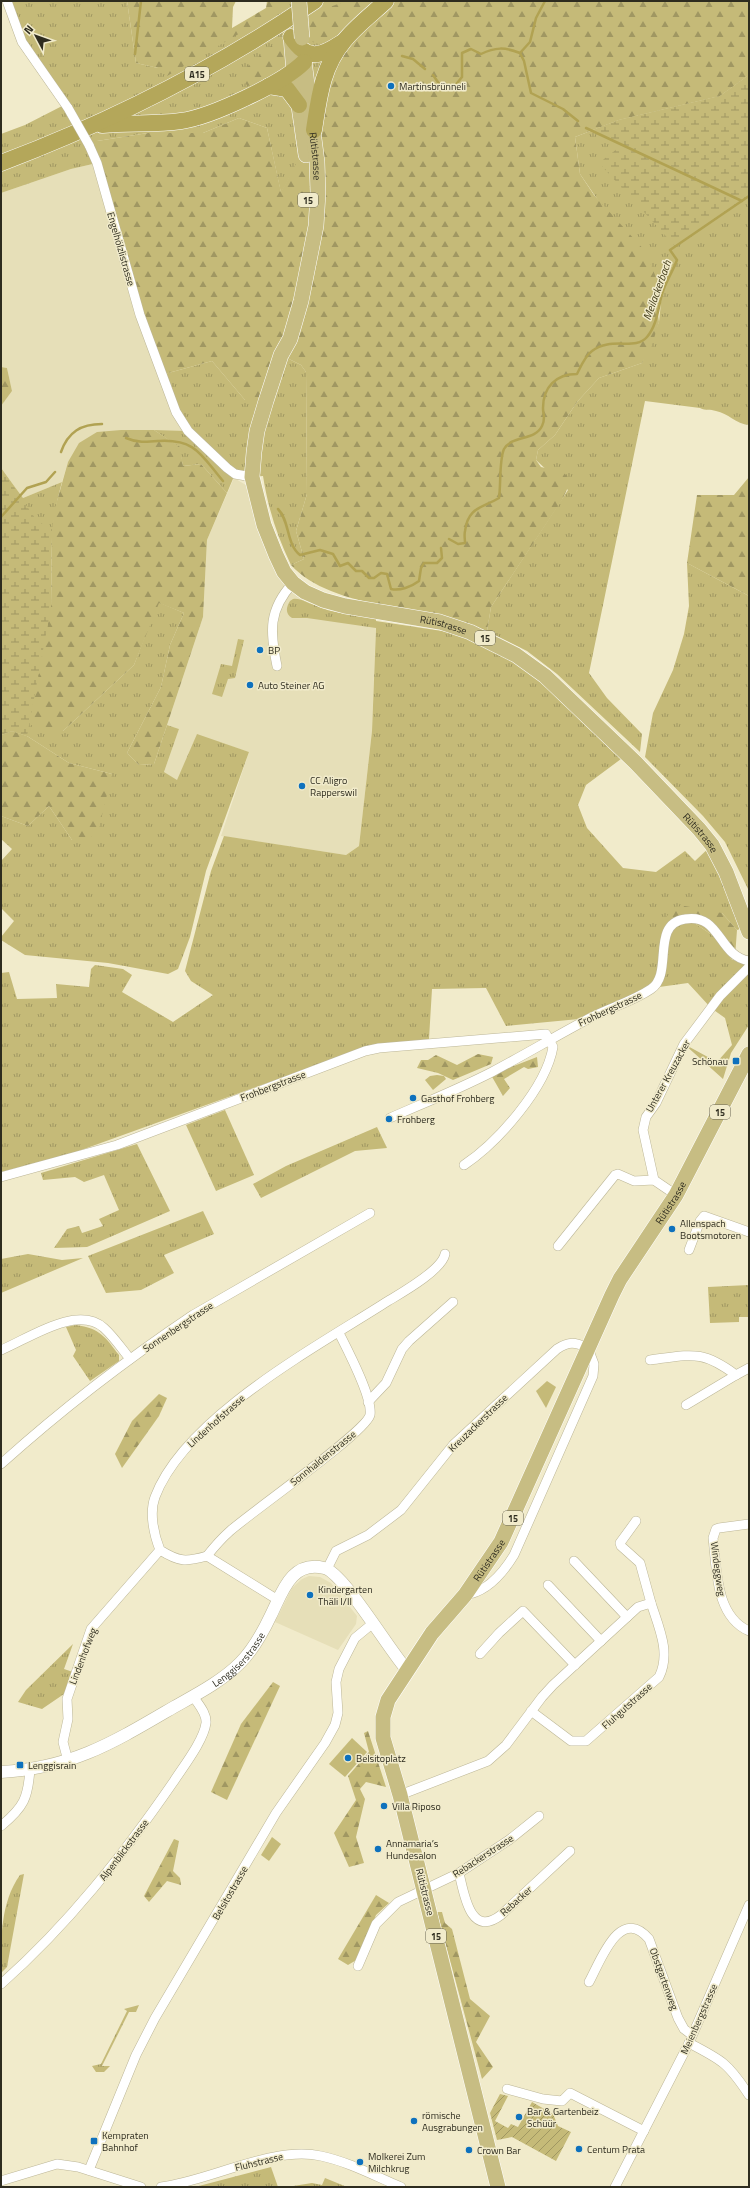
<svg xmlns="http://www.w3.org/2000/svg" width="750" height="2188" font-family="'Titillium Web',sans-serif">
<defs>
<pattern id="grass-tufts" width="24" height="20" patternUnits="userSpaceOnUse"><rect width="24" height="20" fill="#c5ba78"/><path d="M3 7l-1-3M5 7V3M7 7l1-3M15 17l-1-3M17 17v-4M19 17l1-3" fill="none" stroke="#a09762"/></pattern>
<pattern id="forest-firs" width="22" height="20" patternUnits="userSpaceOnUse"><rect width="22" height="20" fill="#c5ba78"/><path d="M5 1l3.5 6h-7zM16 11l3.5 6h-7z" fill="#a09762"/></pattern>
<pattern id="wetland-marsh" width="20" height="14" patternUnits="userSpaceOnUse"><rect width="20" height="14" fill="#c5ba78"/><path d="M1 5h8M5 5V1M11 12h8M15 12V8" fill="none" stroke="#a09762"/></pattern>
<pattern id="garden-furrows" width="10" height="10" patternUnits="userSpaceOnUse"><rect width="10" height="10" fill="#c5ba78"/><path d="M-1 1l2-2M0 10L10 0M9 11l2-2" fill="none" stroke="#a09762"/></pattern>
</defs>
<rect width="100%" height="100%" fill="#f1ebcb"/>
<g fill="#e6dfb8">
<polygon points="97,163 188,431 121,430 68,462 62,482 23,498 1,468 1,406 12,391 7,368 1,367 1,193 71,169"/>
<polygon points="234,478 246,485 263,541 304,600 328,610 376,621 372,731 359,846 346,855 221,836 249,752 197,735 177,781 164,772 179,729 167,725 203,617 207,540"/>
<polygon points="309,1576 320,1577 331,1583 357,1616 356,1624 338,1650 275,1622 292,1588 302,1579"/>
</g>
<g fill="url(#grass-tufts)">
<polygon points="7,1 127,1 136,63 158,68 282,8 283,1 386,1 281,193 267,128 239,118 203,133 148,133 97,141 97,163 71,169 1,193 1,134 25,125 66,104 22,42"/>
<path d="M749 75V425C736 424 728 413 716 411 710 409 706 411 700 408L645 401 589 673 607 698 642 734 640 752 557 674 527 651 487 631 491 607 568 490 536 460 538 450 555 435 577 402 599 378 642 363 659 322 662 293 580 174 575 137 619 120 720 96Z"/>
<path d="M281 355 301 365 306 372 307 494 296 531 304 559 291 565C277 536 268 508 263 476L252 477 235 474 227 493 201 464 183 466 179 447 154 430 187 431 161 375 212 361 245 400Z"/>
<path d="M1 468 23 498 62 482C39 561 56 649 63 731L134 665 158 602 184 613 170 645 161 687 127 753 139 765 154 764 167 725 179 729 164 772 177 780 197 734 249 752 206 871 190 937 178 969 168 974 108 963 25 955 1 940V937L14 921 1 908V861L12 849 1 839V816L28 826 49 806 72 840 112 774 69 763 27 736 12 731 1 735Z"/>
<polygon points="687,563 749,596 749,891 725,842 703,816 645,757 653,713 673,670 684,634 689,606"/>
<path d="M293 599C301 598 307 603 314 605 333 614 356 615 376 617V621L462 634 527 669 621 759 586 785 578 805 587 828 623 868 656 872 685 851 695 861 712 845 747 927 737 930 722 913 687 918 721 941 731 959 747 965 749 979V1025L731 1053 723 1079 684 1044 717 1062 732 1045 725 1018 711 1008 688 983 652 988 579 1019 506 1026 486 988 432 989 429 1039 367 1047 73 1153 1 1172V973L9 972 17 999 57 998 56 984 89 987 91 969 95 965 123 969 132 975 122 992 173 1022 213 995 191 981 185 971 211 871 224 836 346 855 359 846 372 731 376 628 307 618H292C285 614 286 607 290 601Z"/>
<polygon points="238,639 244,640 235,678 228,679 222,697 212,694 221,664 232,666"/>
<polygon points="225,1110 254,1175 216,1191 186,1125"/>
<polygon points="377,1127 387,1148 355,1151 261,1198 253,1184 286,1166"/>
<polygon points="137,1144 170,1211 87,1247 54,1248 67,1229 79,1226 82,1233 103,1226 99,1219 119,1210 104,1175 84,1182 75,1177 43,1180 41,1173"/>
<polygon points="203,1211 214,1234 164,1255 174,1273 141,1290 106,1293 88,1256"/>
<polygon points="28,1254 62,1260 83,1258 1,1293 1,1259"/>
<polygon points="749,1285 749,1317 739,1317 739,1322 710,1323 708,1287"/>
<path d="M76 1325C100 1328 106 1338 119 1355V1361L90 1381 73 1356 76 1350 66 1327Z"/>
<polygon points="73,1644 64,1669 73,1672 64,1694 42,1709 18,1702 26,1690"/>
<path d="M24 1874 7 1967 1 1973C1 1940 0 1903 20 1875Z"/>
<polygon points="139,2005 136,2012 129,2012 102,2066 110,2066 104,2072 96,2072 92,2066 101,2064 127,2011 124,2009"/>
<polygon points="271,2167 278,2187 195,2187"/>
<polygon points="325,2178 347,2187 287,2187 312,2183 322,2185"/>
</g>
<g fill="url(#forest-firs)">
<polygon points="127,1 236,1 233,7 232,28 266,8 267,1 283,1 283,8 167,76 158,68 136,63"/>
<path d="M348 1H375L328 44 324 46 310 41 307 36V22C319 9 332 6 348 1Z"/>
<path d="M386 1H749V75L720 96 619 120 575 137 580 174 594 195 646 252 662 293 658 314 659 322 651 348 642 363 599 378 577 402 555 435 538 450 536 460 541 467 563 472 571 481 562 500 491 607 487 631C428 605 333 611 291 565L304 559 296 531 307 494 306 372 301 365 281 355 266 401 245 400 212 361 161 375 97 163V141L148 133H203L239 118 267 128 281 192 314 130 325 72Z"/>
<path d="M284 35C286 71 285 75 249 86L240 81 241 72Z"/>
<polygon points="1,367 7,368 12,391 1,406"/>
<polygon points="121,430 154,430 180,447 183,466 201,464 227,493 207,540 203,617 154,764 139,765 127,753 161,687 170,645 184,613 159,603 134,665 63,731 30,725 51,607 52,529 55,508 68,462 79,443 97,432"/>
<polygon points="749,477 749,596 687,563 697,495 734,495"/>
<polygon points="12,731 27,736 69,763 112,774 97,836 72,840 49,806 28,826 1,816 1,735"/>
<polygon points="685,906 722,913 737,930 735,957 731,959 721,941 687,918 669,927 667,916 675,907"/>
<polygon points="478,1054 493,1057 491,1064 453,1080 438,1073 417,1068 421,1060 428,1060 436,1055 457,1065"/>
<polygon points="537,1057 538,1067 528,1069 524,1067 504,1079 510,1088 503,1096 491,1075"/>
<polygon points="159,1394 167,1398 159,1416 122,1468 115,1454 132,1421"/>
<polygon points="273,1682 280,1686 227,1800 211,1792 241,1724"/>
<polygon points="368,1731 386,1787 366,1782 360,1789 365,1799 356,1837 364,1863 349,1867 334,1833 356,1800 348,1776 369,1752 364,1733"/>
<polygon points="174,1839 179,1841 173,1871 180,1878 181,1885 167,1881 149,1902 144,1896"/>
<polygon points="376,1895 389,1903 376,1915 358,1959 348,1965 338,1959"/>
<polygon points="437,1912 442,1912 445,1923 452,1929 470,1999 490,2016 476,2042 493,2067 482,2079"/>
</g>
<g fill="url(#wetland-marsh)">
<polygon points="749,75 749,196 675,246 599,163 622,145 593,130 619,120 720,96"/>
<polygon points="1,468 37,521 52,529 51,607 27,736 12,731 1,735"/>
</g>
<g fill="#c5ba78">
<polygon points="437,1075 444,1076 446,1079 433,1090 425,1080 430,1076"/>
<polygon points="547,1381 556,1387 546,1408 536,1391"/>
<polygon points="352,1738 367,1752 345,1777 329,1764"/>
<polygon points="272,1837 281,1844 269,1861 261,1855"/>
</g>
<polygon fill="url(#garden-furrows)" points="500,2094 508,2096 495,2121 508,2128 511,2124 518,2127 532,2102 553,2114 558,2126 571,2132 556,2161 512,2137 497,2140 490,2113"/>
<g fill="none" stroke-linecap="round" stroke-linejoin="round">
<g stroke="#b1a252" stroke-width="2.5">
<polyline points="520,53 530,42 536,18 545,1"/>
<polyline points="135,54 141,1"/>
<polyline points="402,56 413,59 425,69"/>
<path d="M433 75 442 88H453L462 77V53L471 49 481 54C495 47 505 47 520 53L524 61 531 93 563 109 578 121"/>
<polyline points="586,128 742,201"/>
<path d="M126 438C137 443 147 442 159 441 196 439 201 455 223 481"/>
<path d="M61 452C68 432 81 424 102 424"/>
<path d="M278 509C290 521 286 544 300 555L320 550 333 554 340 566 348 563 356 571H362L369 578H374L381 573 387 574 391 589C400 591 411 587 419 581L421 568 424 563H437L442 558 441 548"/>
<polyline points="1,517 27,488 46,482 55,472"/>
<path d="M449 539 458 544 465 543C465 539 464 535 465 531 468 507 482 508 499 498 501 486 499 460 504 449 512 435 535 441 542 426 546 418 543 415 543 408 543 387 556 374 577 374 581 366 585 356 592 351 611 336 635 351 647 337 657 325 658 309 662 294 665 283 673 271 677 260L670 250 749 196"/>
</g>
<defs>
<g id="minor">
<polyline points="7,1 22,42 68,108"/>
<polyline points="89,145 97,163 140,315 176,412 188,431 227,468 235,474 252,477"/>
<path d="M277 666C270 632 268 610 293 583"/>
<path d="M390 1118C424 1103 459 1089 492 1072 524 1055 556 1036 588 1019 608 1008 632 1002 651 989 674 974 650 924 685 919 721 913 718 956 749 961"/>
<path d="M1 1177 117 1145 365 1051 379 1048 546 1034 553 1047C546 1088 498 1142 464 1165"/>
<polyline points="654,1180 643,1130 646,1117 656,1103 684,1044 720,996 749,967"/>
<polyline points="558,1246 615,1175 618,1174 634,1181 654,1180 676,1195"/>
<polyline points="689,1250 700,1221 704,1216 749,1232"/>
<path d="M1 1350C28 1339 77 1304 104 1328 114 1337 122 1349 130 1359"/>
<path d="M650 1360C691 1355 701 1349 736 1375L749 1368"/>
<polyline points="368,1402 386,1383 402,1349 409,1341 453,1302"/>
<polyline points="686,1405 736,1375"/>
<path d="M1 1464C61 1410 126 1360 193 1315L370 1213"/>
<polyline points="636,1521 620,1543 621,1546 640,1563 651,1603"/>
<path d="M749 1524 719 1528 716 1529 713 1538C717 1569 715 1616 749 1631"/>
<path d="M207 1556C214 1547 221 1539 230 1531 250 1513 366 1432 370 1415 373 1398 347 1349 339 1333"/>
<polyline points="574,1561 627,1617"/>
<path d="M327 1569 336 1551 368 1535 401 1510 453 1445 557 1349C569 1341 575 1342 588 1348L594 1364 593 1376 514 1555C503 1573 487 1592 465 1595"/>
<polyline points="548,1585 601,1641"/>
<path d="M278 1600 207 1556C186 1562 179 1562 160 1550 154 1535 149 1513 155 1497 185 1417 318 1346 388 1301 403 1292 442 1270 445 1254"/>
<polyline points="480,1654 499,1633 523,1611 575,1665"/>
<polyline points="68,1761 63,1742 68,1719 67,1699 91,1629 160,1550"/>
<path d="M400 1795 488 1761 506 1745 542 1697 553 1685 638 1607 651 1603C659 1628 671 1653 659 1677L586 1741H571L531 1711"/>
<path d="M1 1826C24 1807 28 1798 30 1769"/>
<path d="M459 1873C464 1893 470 1939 501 1915L570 1851"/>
<polyline points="358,1966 376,1924 398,1902 459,1873 509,1840 539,1816"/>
<path d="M589 1982C601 1960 620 1905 649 1939L678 2018 684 2029 692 2035"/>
<path d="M1 1984C68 1925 123 1855 174 1781 183 1767 204 1740 206 1723 207 1713 198 1704 193 1696"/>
<path d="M689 2043C722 2060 728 2063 749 2095"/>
<polyline points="507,2089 543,2099 562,2101 570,2093 644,2131"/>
<polyline points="89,2170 136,2055 155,2018 276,1813 325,1743 335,1725 338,1713 336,1682 339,1669 355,1638 372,1624"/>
<polyline points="1,2181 57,2164 78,2167 141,2187"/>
<path d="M161 2187C210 2181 274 2145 321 2156 349 2162 375 2176 401 2187"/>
<polyline points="615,2187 689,2043 749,1905"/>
</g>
<g id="tertiary">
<path id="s1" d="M1 1772C73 1768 114 1742 174 1707 197 1694 222 1681 240 1663 253 1650 263 1632 271 1615 282 1593 291 1560 324 1568 343 1572 389 1650 407 1670"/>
</g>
<g id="primary">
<polyline points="291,37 294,72 306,155"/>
<path id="s2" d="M303 53 317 162 318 193 316 226 301 301 290 339 281 355 266 401 257 431 254 452 252 477 264 525 276 555 284 572 293 583 305 592 323 600 345 606 440 622 470 632 516 655 545 676 636 763 699 829 712 845 726 872 749 932"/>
<path id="s3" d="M498 2187 400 1795 383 1738V1717L388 1700 432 1633 465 1595 501 1542 612 1295 620 1279 676 1195 749 1054"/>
</g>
<g id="trunk">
<path d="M291 37C307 61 320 57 341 43"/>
<polyline points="269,86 287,89 299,105"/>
<path d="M102 125C129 122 155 125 181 121 211 117 283 83 304 62"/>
<path d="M314 130C319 98 322 67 344 41 356 26 372 14 386 1"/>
<path d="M1 163C112 121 217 68 315 1"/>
</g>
</defs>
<use href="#minor" stroke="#bcb697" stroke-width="10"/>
<use href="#tertiary" stroke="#bcb697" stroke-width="13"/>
<use href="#primary" stroke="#fff" stroke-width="16"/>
<use href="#trunk" stroke="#fff" stroke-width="17"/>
<use href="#minor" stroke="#fff" stroke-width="9"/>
<use href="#tertiary" stroke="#fff" stroke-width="12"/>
<use href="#primary" stroke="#c7bd83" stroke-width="15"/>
<use href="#trunk" stroke="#b4a75a" stroke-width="16"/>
<defs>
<polyline id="minor-bridge" points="68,108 89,145"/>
<polyline id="primary-bridge" points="299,1 302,38"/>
</defs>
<use href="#minor-bridge" stroke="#bcb697" stroke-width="10" stroke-linecap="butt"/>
<use href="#primary-bridge" stroke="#fff" stroke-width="16" stroke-linecap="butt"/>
<use href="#minor-bridge" stroke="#fff" stroke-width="9"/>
<use href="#primary-bridge" stroke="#c7bd83" stroke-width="15"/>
</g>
<g fill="#0e71bd" stroke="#f1ebcb" stroke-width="1.5">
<circle cx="391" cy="86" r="4"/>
<circle cx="260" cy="650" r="4"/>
<circle cx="250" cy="685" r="4"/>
<circle cx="302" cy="786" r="4"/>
<rect x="732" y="1057" width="8" height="8" rx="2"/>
<circle cx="413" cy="1098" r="4"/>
<circle cx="389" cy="1119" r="4"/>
<circle cx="672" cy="1229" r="4"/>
<circle cx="310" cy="1595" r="4"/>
<circle cx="348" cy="1758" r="4"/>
<rect x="16" y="1761" width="8" height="8" rx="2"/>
<circle cx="384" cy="1806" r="4"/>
<circle cx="378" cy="1849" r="4"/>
<circle cx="519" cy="2117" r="4"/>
<circle cx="414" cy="2121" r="4"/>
<rect x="90" y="2137" width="8" height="8" rx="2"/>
<circle cx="579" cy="2149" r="4"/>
<circle cx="469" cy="2150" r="4"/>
<circle cx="360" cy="2162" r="4"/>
</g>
<g text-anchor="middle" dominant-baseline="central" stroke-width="3" stroke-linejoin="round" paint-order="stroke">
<g fill="#f1ebcb" stroke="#686553" stroke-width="1">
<rect x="185" y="67" width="24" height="14" rx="3"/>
<rect x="298" y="193" width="20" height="14" rx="3"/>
<rect x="475" y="631" width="20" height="14" rx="3"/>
<rect x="710" y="1105" width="20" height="14" rx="3"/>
<rect x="503" y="1511" width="20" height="14" rx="3"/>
<rect x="426" y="1929" width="20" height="14" rx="3"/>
</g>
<g font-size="9" font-weight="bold" fill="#2e2c1f">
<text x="197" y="74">A15</text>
<text x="308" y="200">15</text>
<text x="485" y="638">15</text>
<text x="720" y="1112">15</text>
<text x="513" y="1518">15</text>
<text x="436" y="1936">15</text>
</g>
<g font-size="10" fill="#2e2c1f" stroke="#f1ebcb" text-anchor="start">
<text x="399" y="86">Martinsbrünneli</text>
<text x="268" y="650">BP</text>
<text x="258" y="685">Auto Steiner AG</text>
<text x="310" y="780">CC Aligro<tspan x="310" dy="12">Rapperswil</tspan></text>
<text x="728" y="1061" text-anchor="end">Schönau</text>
<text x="421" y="1098">Gasthof Frohberg</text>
<text x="397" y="1119">Frohberg</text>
<text x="680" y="1223">Allenspach<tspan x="680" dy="12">Bootsmotoren</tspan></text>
<text x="318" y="1589">Kindergarten<tspan x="318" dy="12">Thäli I/II</tspan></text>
<text x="356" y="1758">Belsitoplatz</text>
<text x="28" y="1765">Lenggisrain</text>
<text x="392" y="1806">Villa Riposo</text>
<text x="386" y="1843">Annamaria’s<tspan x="386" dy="12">Hundesalon</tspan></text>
<text x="527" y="2111">Bar &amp; Gartenbeiz<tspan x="527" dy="12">Schüür</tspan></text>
<text x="422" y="2115">römische<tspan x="422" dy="12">Ausgrabungen</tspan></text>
<text x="102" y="2135">Kempraten<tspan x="102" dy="12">Bahnhof</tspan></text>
<text x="587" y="2149">Centum Prata</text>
<text x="477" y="2150">Crown Bar</text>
<text x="368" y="2156">Molkerei Zum<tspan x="368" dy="12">Milchkrug</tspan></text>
</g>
<g font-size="10" fill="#2e2c1f" stroke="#f1ebcb">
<text stroke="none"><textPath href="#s2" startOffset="104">Rütistrasse</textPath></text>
<text transform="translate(121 249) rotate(74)">Engelhölzlistrasse</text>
<text stroke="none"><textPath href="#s2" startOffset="707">Rütistrasse</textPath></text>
<text stroke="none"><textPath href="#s2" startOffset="1043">Rütistrasse</textPath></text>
<text transform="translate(610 1009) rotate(-25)">Frohbergstrasse</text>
<text transform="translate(668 1076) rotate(-61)">Unterer Kreuzacker</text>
<text transform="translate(273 1086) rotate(-21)">Frohbergstrasse</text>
<text stroke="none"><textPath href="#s3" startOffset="1077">Rütistrasse</textPath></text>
<text transform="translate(178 1327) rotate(-34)">Sonnenbergstrasse</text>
<text transform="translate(216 1421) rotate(-42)">Lindenhofstrasse</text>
<text transform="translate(478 1423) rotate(-44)">Kreuzackerstrasse</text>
<text transform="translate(323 1458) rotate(-39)">Sonnhaldenstrasse</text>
<text stroke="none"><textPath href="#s3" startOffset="675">Rütistrasse</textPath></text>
<text transform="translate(718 1569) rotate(82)">Windeggweg</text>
<text transform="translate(83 1656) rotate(-69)">Lindenhofweg</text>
<text stroke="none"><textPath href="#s1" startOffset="268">Lenggiserstrasse</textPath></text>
<text transform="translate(627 1706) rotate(-42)">Fluhgutstrasse</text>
<text transform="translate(124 1850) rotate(-53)">Alpenblickstrasse</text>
<text transform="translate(483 1856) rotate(-33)">Rebackerstrasse</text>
<text transform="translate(425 1892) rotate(76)">Rütistrasse</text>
<text transform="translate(230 1893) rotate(-60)">Belsitostrasse</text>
<text transform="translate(516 1901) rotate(-42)">Rebacker</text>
<text transform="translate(664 1979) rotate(70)">Obstgartenweg</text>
<text transform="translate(699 2019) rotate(-66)">Meienbergstrasse</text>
<text transform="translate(259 2162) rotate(-14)">Fluhstrasse</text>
</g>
<g font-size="11" font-style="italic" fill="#443e1b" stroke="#f1ebcb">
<text transform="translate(657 290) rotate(-70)">Meilackerbach</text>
</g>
</g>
<rect width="750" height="2188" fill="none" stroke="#2e2c1f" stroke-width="4"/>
<g transform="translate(36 36) rotate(311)" stroke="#f1ebcb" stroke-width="3" paint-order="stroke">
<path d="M0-3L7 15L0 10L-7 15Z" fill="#2e2c1f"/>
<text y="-6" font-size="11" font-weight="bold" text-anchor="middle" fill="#2e2c1f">N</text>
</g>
</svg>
